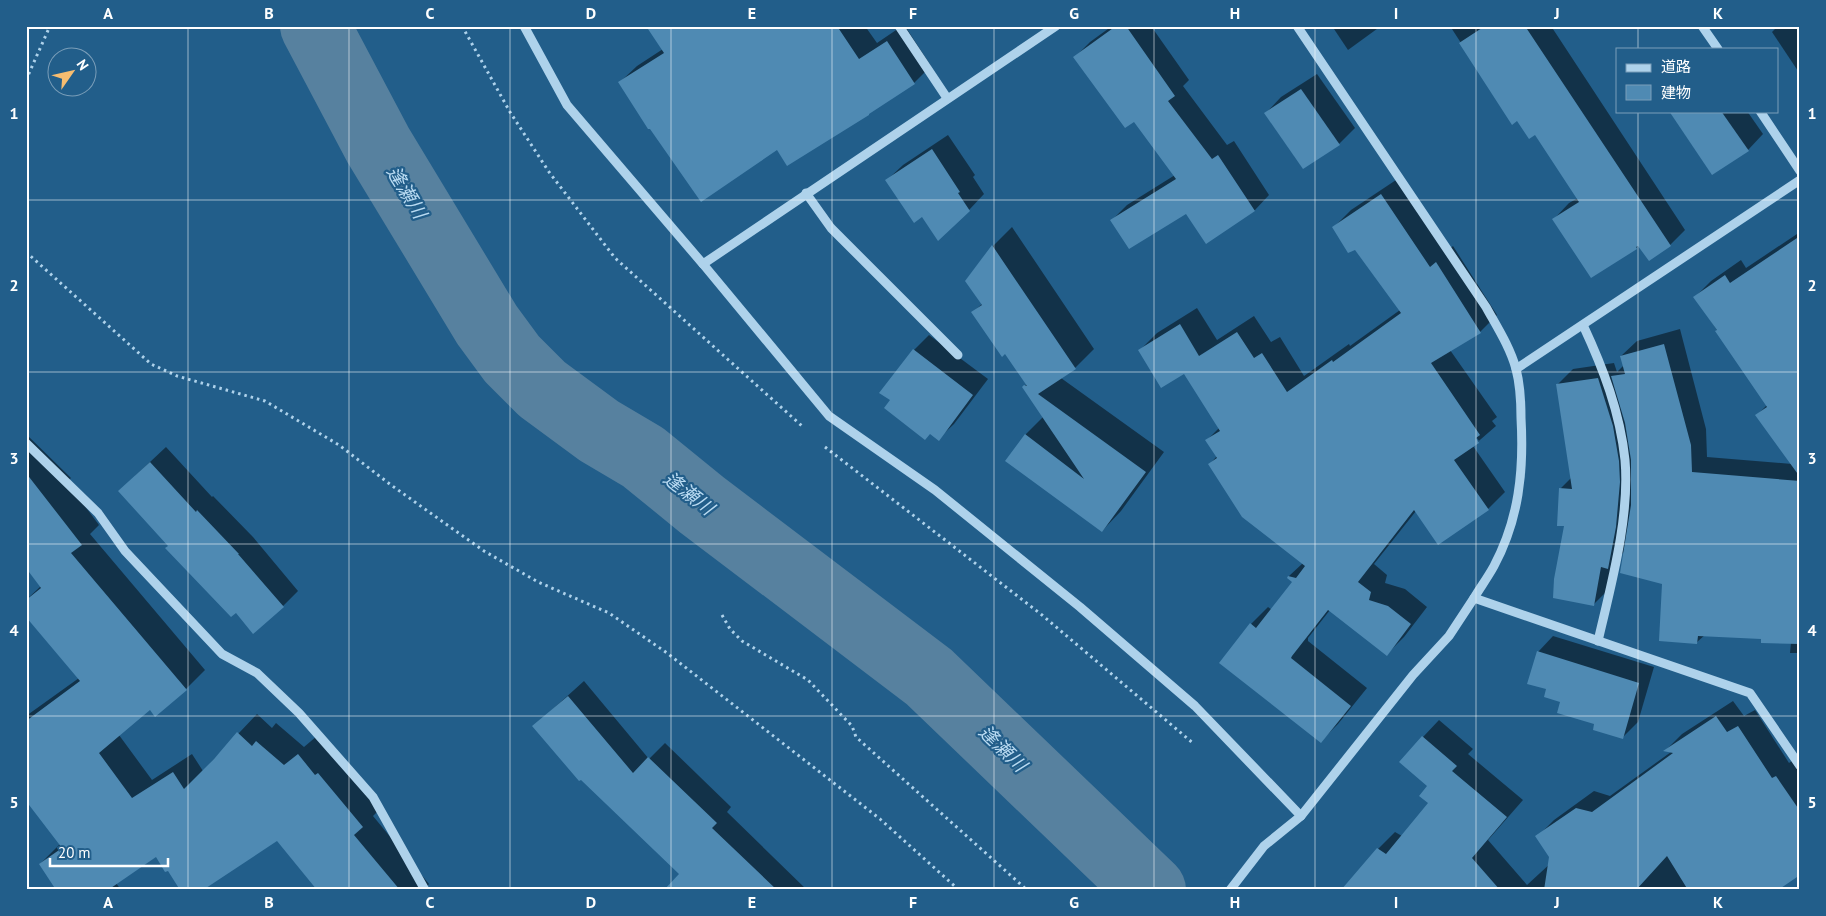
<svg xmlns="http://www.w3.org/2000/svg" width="1826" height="916" font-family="'PT Sans','Noto Sans JP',sans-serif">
<rect width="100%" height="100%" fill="#225e8a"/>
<g fill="#0007" fill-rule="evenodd">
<polygon points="648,26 865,26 877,43 902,26 905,26 931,66 914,83 873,109 777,148 620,82 637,66 663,49"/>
<polygon points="1112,26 1151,26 1189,80 1183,86 1227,145 1234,141 1269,195 1255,210 1206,242 1187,212 1112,220 1127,205 1175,175 1134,120 1075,57 1090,42"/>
<polygon points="1332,26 1381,26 1348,50"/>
<polygon points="1450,26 1551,26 1685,230 1670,245 1639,245 1636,248 1554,219 1569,203 1578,198 1535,133 1518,120 1513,123"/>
<polygon points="1778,26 1800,26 1800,74 1772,32"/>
<polygon points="1317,74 1355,128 1339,144 1266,113 1281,97"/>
<polygon points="1673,111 1747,111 1763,134 1748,150"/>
<polygon points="948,135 975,175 973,177 984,194 969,210 923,216 887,180 903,165"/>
<path d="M1399 178 1447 251 1453 246 1497 315 1480 332 1450 350 1497 417 1492 421 1496 426 1473 446 1505 492 1488 509 1416 511 1374 564 1387 575 1385 583 1405 589 1427 607 1404 637 1387 654 1330 610 1308 638V641L1367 688 1338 724 1321 741 1251 624 1268 607 1272 610 1294 582 1289 578V576L1303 563 1210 464 1217 456 1207 440 1219 428 1184 372 1140 350 1157 333 1197 308 1217 340 1254 316 1271 342 1280 337 1304 376 1349 344 1350 346 1400 310 1355 249 1334 227 1351 210ZM1473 432 1479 441H1476Z"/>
<polygon points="1012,227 1094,349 1075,368 1061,378 1164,452 1121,511 1102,531 1025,435 1043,417 1023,387 1027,384 1005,352 973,312 982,304 966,281 993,246"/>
<polygon points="1800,232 1800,653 1790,653 1791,642 1762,638 1705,635 1697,642 1663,584 1625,551 1614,562 1609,589 1593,605 1565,525 1560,489 1571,478 1557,385 1573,369 1614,363 1617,372 1624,365 1621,356 1637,341 1680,329 1706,429 1707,457 1792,464 1757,415 1767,405 1695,297 1711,281 1741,260 1746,268"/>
<polygon points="929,335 988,379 954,424 938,439 914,350"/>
<polygon points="26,434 71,478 67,482 99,525 90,534 205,670 186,689 155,715 150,709 119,735 152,780 192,754 203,771 257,714 272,728 276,723 304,747 317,736 381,808 373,816 429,884 424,890 318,890 277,840 168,869 156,856 116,883 121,890 57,890 40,864 60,844 26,777 26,716 79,678 26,600 41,586 26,566"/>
<polygon points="166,447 212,497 213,496 253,537 298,591 283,606 236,611 169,546 135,476"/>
<polygon points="1553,636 1654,667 1638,722 1623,737 1596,723 1561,701 1547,689 1538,652"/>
<polygon points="584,681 649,759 665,743 731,807 727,812 807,890 674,890 681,874 534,726"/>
<polygon points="1733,701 1744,716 1755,710 1789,763 1793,760 1800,770 1800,873 1768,890 1363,890 1378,849 1395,832 1402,836 1429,803 1429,786 1423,737 1439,720 1473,749 1468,754 1523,800 1488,840 1527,885 1553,861 1537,837 1554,820 1594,791 1610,796 1671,752 1666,750 1682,734"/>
</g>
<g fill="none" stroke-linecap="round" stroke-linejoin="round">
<polyline stroke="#57819f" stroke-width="70" points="315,26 378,145 487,325 512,359 542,389 599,431 643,457 702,505 929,677 1151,890"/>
</g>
<g fill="#4f8ab3">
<polygon points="646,26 837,26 859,59 887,41 915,84 869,114 869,115 787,166 777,150 701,202 650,129 648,129 618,82 664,53"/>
<polygon points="1116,26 1126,26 1175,96 1168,101 1212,159 1218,155 1255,211 1206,244 1186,214 1129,249 1110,220 1176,179 1134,122 1125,128 1073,57"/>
<polygon points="1485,26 1525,26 1671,246 1649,261 1638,246 1636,247 1637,249 1591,278 1552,219 1579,202 1535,135 1529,139 1517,121 1512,125 1459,43"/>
<polygon points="1301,89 1340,145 1303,169 1264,113"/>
<polygon points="1669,111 1721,111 1749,151 1712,175"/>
<polygon points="932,149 960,192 958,193 970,211 938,241 922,217 914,223 885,180"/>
<polygon points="1381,194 1430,267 1436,262 1481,333 1431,363 1480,435 1476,438 1479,443 1454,460 1489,510 1438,545 1414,510 1358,582 1371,592 1369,600 1388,606 1411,624 1387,656 1328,610 1292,656 1291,658 1351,706 1321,743 1219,663 1250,623 1256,628 1292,582 1287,578 1288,576 1296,578 1305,566 1242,517 1208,464 1217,458 1205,440 1220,431 1184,374 1161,388 1138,350 1180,324 1199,356 1237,332 1254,358 1262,353 1287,392 1332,360 1333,362 1401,313 1355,250 1348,253 1332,227"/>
<polygon points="1800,236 1800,477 1755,415 1767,407 1715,331 1717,330 1693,297 1725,275 1730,283"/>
<polygon points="992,245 1076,369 1038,394 1146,472 1102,532 1005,461 1025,434 1084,479 1022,387 1024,385 1027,386 1005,354 1002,357 971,312 982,305 965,281"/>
<polygon points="1664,344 1691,445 1692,472 1800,481 1800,644 1761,643 1761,639 1698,636 1697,644 1659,641 1662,584 1620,573 1631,505 1631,460 1625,423 1611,376 1625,374 1620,356"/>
<polygon points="913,349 973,395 939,441 930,434 925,440 884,408 890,400 879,393"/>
<polygon points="1598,378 1613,426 1619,461 1620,482 1616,527 1608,569 1601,567 1594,606 1553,598 1554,579 1564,526 1557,526 1559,488 1572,489 1556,384"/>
<polygon points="150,462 196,512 197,510 239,554 238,554 284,607 253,634 236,613 231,617 165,548 168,546 118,491"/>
<polygon points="26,473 82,545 71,553 187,690 155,717 150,710 99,753 132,798 173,772 184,789 214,759 237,732 252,746 256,741 284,765 298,754 315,775 318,773 363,827 354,835 400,890 317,890 277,841 203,890 180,890 168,871 165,872 156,857 108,890 56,890 39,864 62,848 26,801 26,721 80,681 26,617 26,600 41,588 26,568"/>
<polygon points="1537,651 1639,683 1623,739 1593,730 1594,724 1557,713 1560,702 1544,697 1546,689 1527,684"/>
<polygon points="568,696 633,773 648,757 717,823 712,828 777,890 664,890 679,874 581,780 579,781 532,726"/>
<polygon points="1716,716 1727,732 1738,726 1772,778 1776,776 1800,811 1800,875 1778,890 1688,890 1667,856 1636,890 1544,890 1549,857 1535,836 1576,808 1592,812 1673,753 1663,751"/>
<polygon points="1422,736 1457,766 1452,771 1507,817 1472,858 1500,890 1341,890 1377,848 1386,854 1428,803 1419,796 1427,786 1399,762"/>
</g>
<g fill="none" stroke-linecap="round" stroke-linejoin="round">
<g stroke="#aed2eb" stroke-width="3" stroke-dasharray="2.5 4" stroke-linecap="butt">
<polyline points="462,26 510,112 549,172 615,258 802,426"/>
<polyline points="26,80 50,26"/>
<polyline points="26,252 151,364 177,376 265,401 339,445 391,485 484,551 538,582 609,613 667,653 880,819 959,890"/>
<polyline points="825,447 1042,615 1194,744"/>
<polyline points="722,615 730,629 742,641 808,680 852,726 856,737 1027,890"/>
</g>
<g stroke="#aed2eb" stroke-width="9">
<polyline points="524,26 567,105 703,264 1056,26"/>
<polyline points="899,26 947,98"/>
<path d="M1297 26 1486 307C1497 327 1510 347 1516 369 1520 384 1521 402 1521 418 1524 471 1519 519 1494 566 1488 577 1480 588 1474 598L1750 693 1800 766"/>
<polyline points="1702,26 1718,49"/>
<polyline points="1760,111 1800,171"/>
<polyline points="806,193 831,228 958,355"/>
<polyline points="703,264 829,416 935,490 1080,607 1195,706 1301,816"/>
<path d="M1583 325C1603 368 1620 412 1625 460 1630 517 1611 585 1598 641"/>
<polyline points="1516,369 1800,180"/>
<polyline points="26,443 98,513 125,551 222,654 257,673 299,713 373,797 425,890"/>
<polyline points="1230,890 1264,846 1301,816 1413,675 1449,636 1474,598"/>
</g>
</g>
<path fill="none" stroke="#fff" stroke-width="1" stroke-opacity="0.55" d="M188 26V890M349 26V890M510 26V890M671 26V890M832 26V890M994 26V890M1154 26V890M1315 26V890M1476 26V890M1638 26V49M1638 111V890M26 200H1800M26 372H1800M26 544H1800M26 716H1800"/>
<g text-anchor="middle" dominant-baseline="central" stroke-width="4.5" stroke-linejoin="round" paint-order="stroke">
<g font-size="19" font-style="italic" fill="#badbf2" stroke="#225e8a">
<text transform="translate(407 192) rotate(59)">逢瀬川</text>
<text transform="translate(689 493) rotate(38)">逢瀬川</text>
<text transform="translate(1003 748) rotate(44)">逢瀬川</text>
</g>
</g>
<rect width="1826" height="916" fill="none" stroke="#225e8a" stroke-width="55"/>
<rect x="1616" y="48" width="162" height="65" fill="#225e8a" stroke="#7a9eb9"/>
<rect x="1626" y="64" width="25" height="8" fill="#aed2eb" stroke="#7a9eb9"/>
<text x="1661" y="72" font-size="15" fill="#ffffff">道路</text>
<rect x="1626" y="85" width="25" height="15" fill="#4f8ab3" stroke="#7a9eb9"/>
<text x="1661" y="98" font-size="15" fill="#ffffff">建物</text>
<g transform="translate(72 72) rotate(56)"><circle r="24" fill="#225e8a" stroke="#7a9eb9"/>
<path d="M0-4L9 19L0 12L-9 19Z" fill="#f7bd70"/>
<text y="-8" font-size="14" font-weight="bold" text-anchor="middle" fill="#ffffff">N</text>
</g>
<path d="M50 858v8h118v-8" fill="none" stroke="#ffffff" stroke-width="2.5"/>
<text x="58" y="858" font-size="15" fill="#ffffff" stroke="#225e8a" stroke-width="4" paint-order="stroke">20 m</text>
<rect x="28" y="28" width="1770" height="860" fill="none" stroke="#fff" stroke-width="2"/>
<g font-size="16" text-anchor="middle" font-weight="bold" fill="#fff">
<text x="108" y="19">A</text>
<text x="269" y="19">B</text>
<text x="430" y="19">C</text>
<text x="591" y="19">D</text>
<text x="752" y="19">E</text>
<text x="913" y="19">F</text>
<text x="1074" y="19">G</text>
<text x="1235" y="19">H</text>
<text x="1396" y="19">I</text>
<text x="1557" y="19">J</text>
<text x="1718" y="19">K</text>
<text x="14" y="119">1</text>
<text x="1812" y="119">1</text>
<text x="14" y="291">2</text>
<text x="1812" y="291">2</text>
<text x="14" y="464">3</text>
<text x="1812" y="464">3</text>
<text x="14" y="636">4</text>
<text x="1812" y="636">4</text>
<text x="14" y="808">5</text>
<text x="1812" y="808">5</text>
<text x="108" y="908">A</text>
<text x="269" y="908">B</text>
<text x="430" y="908">C</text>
<text x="591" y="908">D</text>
<text x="752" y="908">E</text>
<text x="913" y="908">F</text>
<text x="1074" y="908">G</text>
<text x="1235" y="908">H</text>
<text x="1396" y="908">I</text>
<text x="1557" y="908">J</text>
<text x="1718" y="908">K</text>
</g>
</svg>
